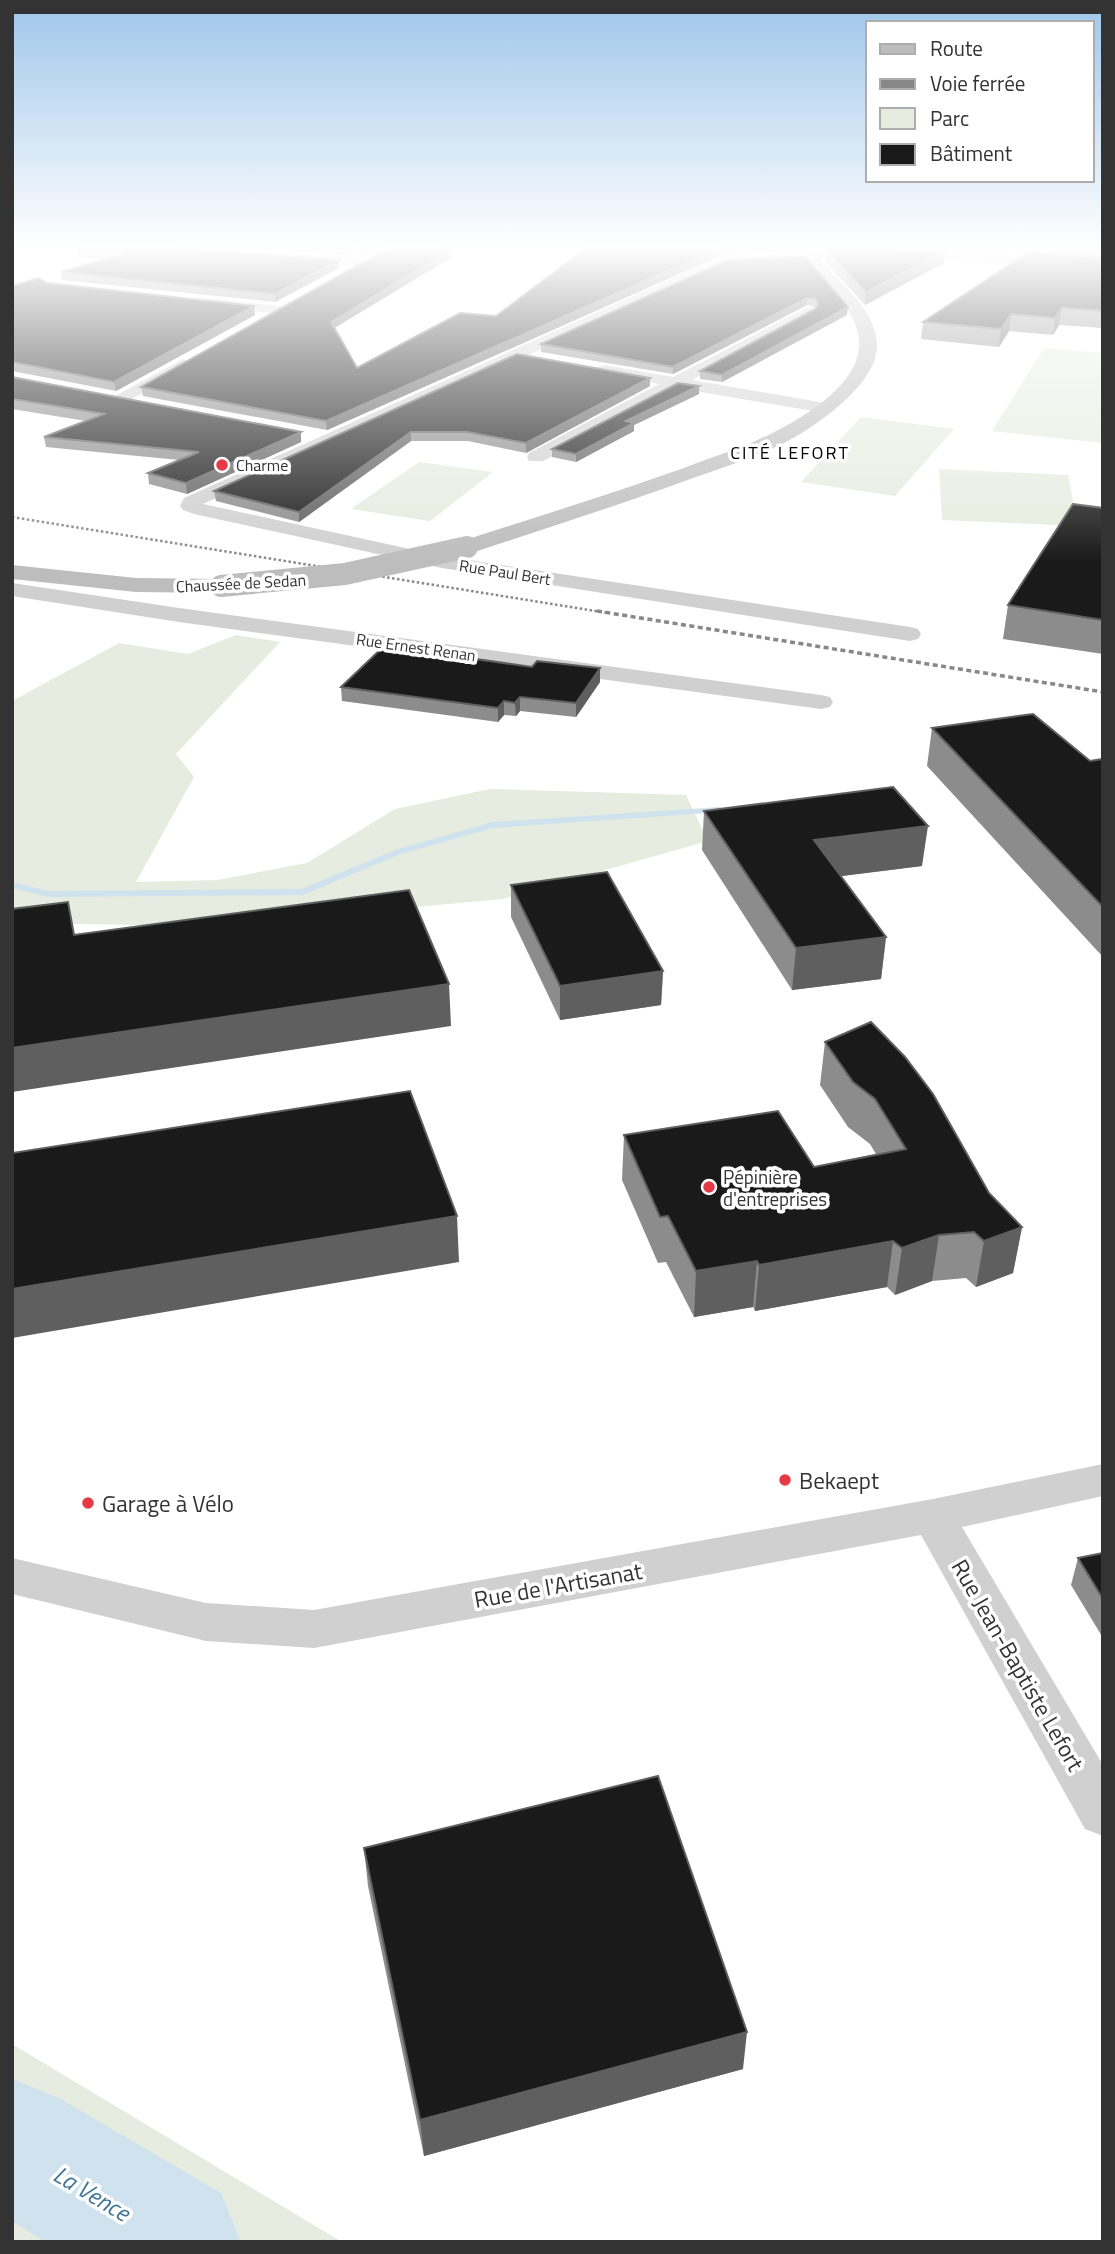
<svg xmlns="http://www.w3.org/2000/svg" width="1115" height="2254" font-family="'Titillium Web',sans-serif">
<rect width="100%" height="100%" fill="#fff"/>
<g fill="#e6ecdf">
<polygon points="1044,348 1103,353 1103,443 992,431"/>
<polygon points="861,417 954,429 895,496 801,482"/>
<polygon points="419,462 493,472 430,521 351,509"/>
<polygon points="939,469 1068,475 1078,526 942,520"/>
<polygon points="236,635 280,642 176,754 194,777 136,882 217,880 307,863 395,809 490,789 686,795 708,841 503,899 204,926 12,923 12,701 119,643 188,654"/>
<polygon points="12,2044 342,2242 12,2242"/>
</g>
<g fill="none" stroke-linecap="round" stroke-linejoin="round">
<polygon fill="#cfe2ee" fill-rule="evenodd" points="720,807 725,810 723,812 493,828 401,854 303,895 48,897 12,888 12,882 48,891 301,889 395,850 492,822"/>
<polygon fill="#cfe2ee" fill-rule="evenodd" points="12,2079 59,2098 221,2193 241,2242 45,2242 12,2221"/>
<g fill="#d0d0d0" fill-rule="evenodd">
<polygon points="858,249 1034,256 1103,263 1103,271 1034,264 858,257 727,264 203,504 442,556 910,627 918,629 921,634 918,639 910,641 442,568 194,514 183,510 180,506 184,498 720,257"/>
<polygon points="290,253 363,259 370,263 363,267 285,260 285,254"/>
<polygon points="206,298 279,306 286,310 279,314 201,305 199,302 201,299"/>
<polygon points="808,307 813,308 815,311 813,314 692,380 825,403 831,404 834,408 831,412 825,413 678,388 543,461 529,461 527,457 529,453 659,384 598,373 596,370 598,367 604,365 673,377"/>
<polygon points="183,359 191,364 189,367 123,404 111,404 108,400"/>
<polygon points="12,583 179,608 821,695 830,697 833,702 830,707 821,709 179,622 12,596"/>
<polygon points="1103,1464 1103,1496 962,1527 1103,1765 1103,1836 1085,1829 921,1535 314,1648 206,1641 12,1594 12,1558 206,1603 314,1610 933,1499"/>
</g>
<g fill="#bdbdbd" fill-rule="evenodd">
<path d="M797 246H811C830 280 876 302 877 346 877 382 823 421 795 437 764 455 730 465 696 477 623 504 549 527 475 552H459L456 547 459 542C533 518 608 495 681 469 715 456 749 446 780 429 809 414 856 384 859 348 862 306 815 280 797 246Z"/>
<polygon points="12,565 136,578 221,579 229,581 233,586 229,591 221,593 136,592 12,579"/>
</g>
<polyline stroke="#888" stroke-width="2.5" stroke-dasharray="2.5 2.5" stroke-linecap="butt" points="12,517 608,613"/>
<polyline stroke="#888" stroke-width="3.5" stroke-dasharray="5 3.5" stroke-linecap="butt" points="597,611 1103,692"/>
<polyline stroke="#bdbdbd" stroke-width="22" points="221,586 345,574 467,547"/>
</g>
<g fill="#8c8c8c">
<polygon points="51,246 165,246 339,268 275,302 62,280 61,272 105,259 78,257 77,250"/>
<polygon points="232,246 380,246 360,256"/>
<polygon points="589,246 796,246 796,250 724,254 327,430 143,396 141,387 447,249 452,257 334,328 357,368 496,316"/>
<polygon points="813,246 976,246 967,251 858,246 816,249"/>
<polygon points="1046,246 1103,246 1103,328 1059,325 1053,335 1009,331 999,347 921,339 923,322 1046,252"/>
<polygon points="826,249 945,251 944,263 865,305 825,261"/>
<polygon points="805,256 847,315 722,382 700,379 700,371 815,309 815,307 807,305 673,374 541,352 541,344"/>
<polygon points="47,283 254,306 255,315 116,391 12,371 12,286"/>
<polygon points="517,354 650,378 650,386 526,453 468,441 411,441 299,522 216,501 214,491"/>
<polygon points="12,377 301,432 301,442 187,494 149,484 148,473 179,460 46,447 44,437 86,421 12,409"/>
<polygon points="699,394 634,425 634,431 576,462 552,457 552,449"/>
<polygon points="1103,508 1103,654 1003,639 1008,605"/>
<polygon points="600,682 576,717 520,711 516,716 504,715 498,722 342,701 341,687"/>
<polygon points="932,728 1090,761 1103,759 1103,957 927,766"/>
<polygon points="704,811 922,866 841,876 886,937 881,979 792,990 702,850"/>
<polygon points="511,885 663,971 661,1005 560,1020 511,917"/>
<polygon points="825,1042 989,1193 1022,1227 1013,1273 976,1287 966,1278 932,1281 895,1295 887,1287 755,1311 753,1307 694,1317 666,1262 658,1263 622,1180 624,1135 814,1167 876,1154 870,1144 848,1127 820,1085"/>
<polygon points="1103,1553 1103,1638 1071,1585 1078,1558"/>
<polygon points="364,1848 743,2069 424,2156 368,1886"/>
</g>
<g fill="#5f5f5f">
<polygon points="366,246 380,246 360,256 360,249"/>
<polygon points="441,246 453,246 437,256 436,248"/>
<polygon points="724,246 796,246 796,250 724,254 327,430 326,421"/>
<polygon points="816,246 858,246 816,249"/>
<polygon points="968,246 976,246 967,251"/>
<polygon points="452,249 452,257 331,330 331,322"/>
<polygon points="945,251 944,263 865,305 866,292"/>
<polygon points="339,260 339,268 275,302 275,294"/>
<polygon points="807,298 807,305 673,374 673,367"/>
<polygon points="254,306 255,315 116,391 114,382"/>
<polygon points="848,307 847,315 722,382 722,375"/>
<polygon points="1062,308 1059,325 1053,335 1055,318"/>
<polygon points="1011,314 1009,331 999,347 1001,329"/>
<polygon points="650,378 650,386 526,453 526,443"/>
<polygon points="699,386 699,394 634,425 634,431 576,462 576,454 626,421"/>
<polygon points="301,432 301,442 187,494 186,483"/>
<polygon points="411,432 411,441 299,522 299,512"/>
<polygon points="600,668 600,682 576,717 576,703"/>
<polygon points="520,697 520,711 516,716 515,703"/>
<polygon points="504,701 504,715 498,722 498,708"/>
<polygon points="928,826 922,866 810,880 814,840"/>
<polygon points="886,937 881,979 792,990 796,948"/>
<polygon points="663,971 661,1005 560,1020 560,986"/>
<polygon points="449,984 451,1026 12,1092 12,1048"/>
<polygon points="457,1216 459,1262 12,1338 12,1289"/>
<polygon points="1022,1227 1013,1273 976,1287 984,1241"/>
<polygon points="939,1235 932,1281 895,1295 902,1248"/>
<polygon points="893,1241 887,1287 755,1311 759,1265"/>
<polygon points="757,1261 753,1307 694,1317 696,1271"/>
<polygon points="747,2032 743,2069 424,2156 420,2120"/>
</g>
<g fill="#1a1a1a" stroke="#5f5f5f" stroke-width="2">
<polygon points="86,246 165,246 339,260 275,294 61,272 125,253 77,250"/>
<polygon points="322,246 366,246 360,249"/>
<polygon points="392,246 441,246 436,248 452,249 331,322 357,368 460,313 496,316 589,246 733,246 724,246 326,421 141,387"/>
<polygon points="859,247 945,251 866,292 826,249"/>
<polygon points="1030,251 1103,258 1103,311 1062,308 1055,318 1011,314 1001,329 923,322"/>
<polygon points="805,256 848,307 722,375 700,371 815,309 818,305 816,299 807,298 673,367 541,344 728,260"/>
<polygon points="39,278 47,283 254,306 114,382 12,362 12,286"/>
<polygon points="517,354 650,378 526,443 467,432 411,432 299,512 214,491"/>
<polygon points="12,377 301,432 186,483 148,473 199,452 44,437 104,414 12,399"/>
<polygon points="678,383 699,386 626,421 634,423 576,454 552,449"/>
<polygon points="1073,504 1103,508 1103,620 1008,605"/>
<polygon points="384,646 532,667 537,661 600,668 576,703 520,697 515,703 504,701 498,708 341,687"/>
<polygon points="1033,714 1090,761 1103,759 1103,907 932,728"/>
<polygon points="893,787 928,826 814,840 886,937 796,948 704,811"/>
<polygon points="607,872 663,971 560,986 511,885"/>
<polygon points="409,890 449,984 12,1048 12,909 68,902 74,935"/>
<polygon points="871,1022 905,1057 933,1094 989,1193 1022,1227 984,1241 974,1232 939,1235 902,1248 893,1241 759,1265 757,1261 696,1271 668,1216 660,1217 624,1135 778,1111 814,1167 906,1149 875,1099 853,1082 825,1042"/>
<polygon points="410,1091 457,1216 12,1289 12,1153"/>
<polygon points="1103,1553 1103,1599 1078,1558"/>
<polygon points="658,1776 747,2032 420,2120 364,1848"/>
</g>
<linearGradient id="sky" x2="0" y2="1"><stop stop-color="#9ec6ea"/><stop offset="0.44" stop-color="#fff"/><stop offset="1" stop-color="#fff" stop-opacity="0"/></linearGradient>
<rect width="1115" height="561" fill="url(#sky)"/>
<g fill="#e63946" stroke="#fff" stroke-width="2.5">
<circle cx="222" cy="465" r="7"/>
<circle cx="709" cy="1187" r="7"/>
<circle cx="785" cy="1480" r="7"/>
<circle cx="88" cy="1503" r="7"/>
</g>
<g text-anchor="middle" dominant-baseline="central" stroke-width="7" stroke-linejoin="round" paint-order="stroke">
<g font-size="16" fill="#333" stroke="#fff" text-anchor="start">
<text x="236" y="465">Charme</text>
</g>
<g font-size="16" fill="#333" stroke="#fff">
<text transform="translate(505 572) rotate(9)">Rue Paul Bert</text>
<text transform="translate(241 583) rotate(-3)">Chaussée de Sedan</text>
<text transform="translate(416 647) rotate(8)">Rue Ernest Renan</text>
</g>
<g font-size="18" letter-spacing="2" fill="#000" stroke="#fff">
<text x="790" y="452">CITÉ LEFORT</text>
</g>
<g font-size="19" fill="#333" stroke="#fff" text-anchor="start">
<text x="723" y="1176">Pépinière<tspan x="723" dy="22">d'entreprises</tspan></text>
</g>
<g font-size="23" fill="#333" stroke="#fff" text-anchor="start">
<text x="799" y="1480">Bekaept</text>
<text x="102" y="1503">Garage à Vélo</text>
</g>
<g font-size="23" fill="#333" stroke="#fff">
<text transform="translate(558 1585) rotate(-10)">Rue de l'Artisanat</text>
<text transform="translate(1018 1665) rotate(60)">Rue Jean-Baptiste Lefort</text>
</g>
<g font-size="24" font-style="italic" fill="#3f7597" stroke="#fff">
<text transform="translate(92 2193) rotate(31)">La Vence</text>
</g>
</g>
<rect width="1115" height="2254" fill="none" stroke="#333333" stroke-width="28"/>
<rect x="866" y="21" width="228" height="161" fill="#ffffff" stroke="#adadad" stroke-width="2"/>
<rect x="880" y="44" width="35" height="10" fill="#bdbdbd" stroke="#adadad" stroke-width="2"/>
<text x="930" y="56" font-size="21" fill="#333333">Route</text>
<rect x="880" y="79" width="35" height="10" fill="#888888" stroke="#adadad" stroke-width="2"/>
<text x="930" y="91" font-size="21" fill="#333333">Voie ferrée</text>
<rect x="880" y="108" width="35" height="21" fill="#e6ecdf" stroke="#adadad" stroke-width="2"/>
<text x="930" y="126" font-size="21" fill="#333333">Parc</text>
<rect x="880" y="144" width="35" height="21" fill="#1a1a1a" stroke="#adadad" stroke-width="2"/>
<text x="930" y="161" font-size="21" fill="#333333">Bâtiment</text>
</svg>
